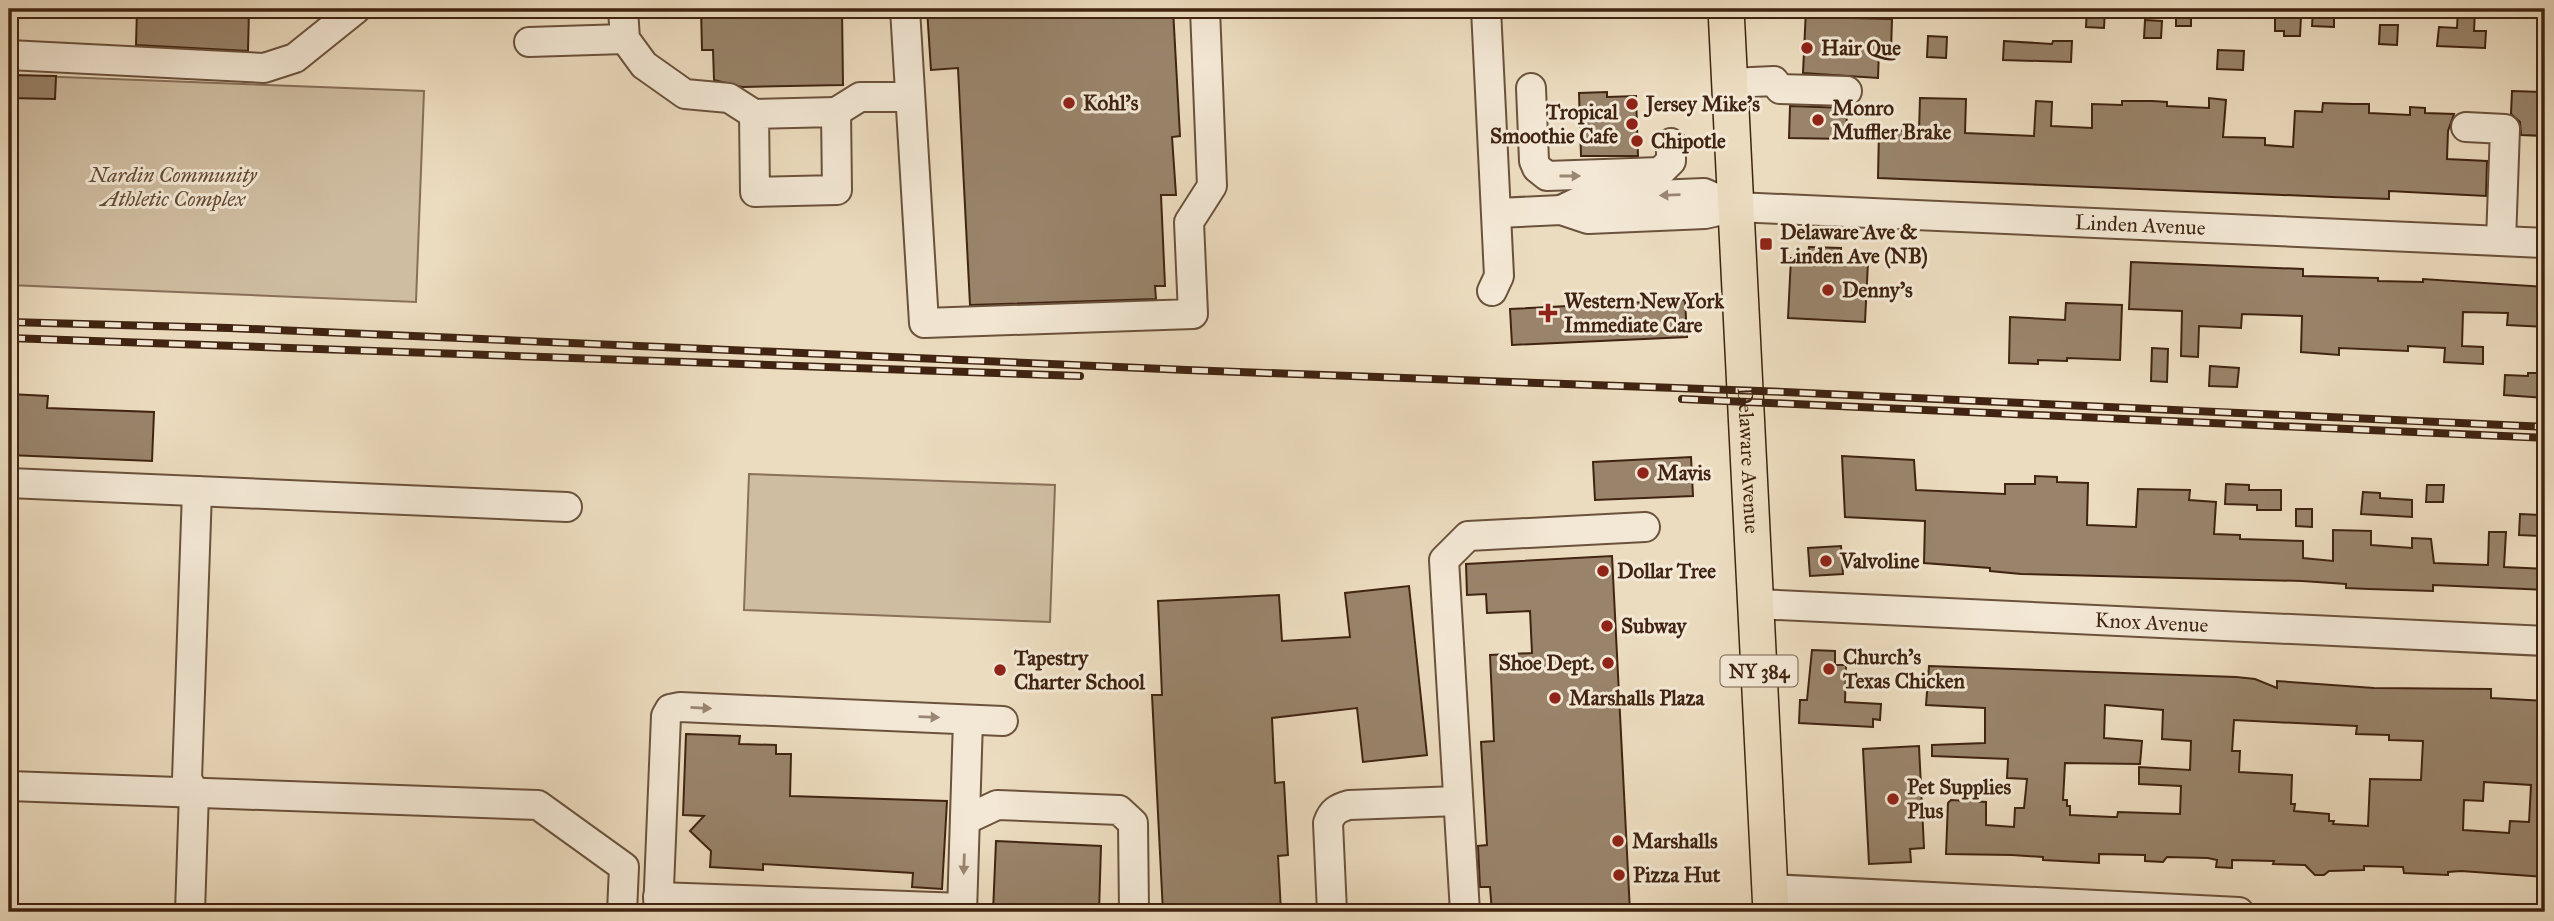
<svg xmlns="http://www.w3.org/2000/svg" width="2554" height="921" font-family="'IM FELL Great Primer',serif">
<rect width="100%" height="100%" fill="#ecdcbf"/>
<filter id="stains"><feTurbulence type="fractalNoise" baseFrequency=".00286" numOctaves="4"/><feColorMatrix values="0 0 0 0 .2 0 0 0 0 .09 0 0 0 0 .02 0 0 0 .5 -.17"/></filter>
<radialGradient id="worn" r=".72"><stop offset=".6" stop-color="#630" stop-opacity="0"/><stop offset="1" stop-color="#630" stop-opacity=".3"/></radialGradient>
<g fill="#cfbda1" stroke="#887059" stroke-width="2">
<polygon points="9,75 424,91 416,302 9,285"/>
<polygon points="749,474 1055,485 1050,622 744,610"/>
</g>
<g fill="#99846b" stroke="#402411" stroke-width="2" fill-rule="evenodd">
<polygon points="137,9 249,9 248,51 136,45"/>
<polygon points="701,9 842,9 843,85 742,87 714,80 713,50 702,50"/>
<polygon points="927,9 1173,9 1180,136 1172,137 1176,195 1161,195 1165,286 1155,286 1156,299 970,305 958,68 931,70"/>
<polygon points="1806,9 1854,9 1853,18 1892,19 1891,51 1879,50 1878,78 1803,73"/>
<polygon points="2087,9 2105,9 2104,28 2086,27"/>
<rect x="2176" y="9" width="15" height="17"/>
<polygon points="2458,9 2475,9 2474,31 2486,31 2485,48 2437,46 2439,27 2457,28"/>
<polygon points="2313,11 2334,12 2334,27 2312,26"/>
<polygon points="2275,16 2301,16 2300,36 2284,36 2284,31 2275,31"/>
<polygon points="2145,20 2162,21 2161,38 2144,38"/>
<polygon points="2380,25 2398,25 2397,45 2379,44"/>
<polygon points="1928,36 1947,37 1946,58 1927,57"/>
<polygon points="2004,41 2052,44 2053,41 2072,41 2071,62 2003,60"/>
<polygon points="2218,50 2244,51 2243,70 2217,69"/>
<polygon points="9,75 56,76 55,99 9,98"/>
<polygon points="2512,91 2545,92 2545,136 2521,135 2520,122 2511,114"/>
<polygon points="1607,92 1607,97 1636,96 1638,156 1581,156 1579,93"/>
<polygon points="1920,98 1966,99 1965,133 2034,136 2036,101 2052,102 2051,126 2092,128 2092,104 2122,105 2122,101 2152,101 2167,102 2167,106 2209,108 2209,98 2226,100 2223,137 2265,138 2265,145 2293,147 2295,111 2322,112 2323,103 2353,104 2369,104 2369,113 2410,115 2410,107 2425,108 2425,113 2454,114 2448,131 2447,159 2487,161 2486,196 2389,191 2389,199 2332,197 1878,178 1879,130 1919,131"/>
<polygon points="1790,106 1847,108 1846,139 1789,138"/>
<polygon points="1809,247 1841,248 1840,260 1868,262 1865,322 1788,318 1791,258 1808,259"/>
<polygon points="2131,262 2303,269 2303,276 2378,278 2378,281 2423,282 2423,279 2545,287 2545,327 2507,325 2508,313 2463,312 2462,346 2483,347 2483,364 2444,362 2445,348 2408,346 2408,351 2339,348 2339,355 2301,352 2302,316 2242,314 2241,328 2199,326 2198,357 2181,356 2182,311 2129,309"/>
<polygon points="1685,300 1687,337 1512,345 1510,309"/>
<polygon points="2066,303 2122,305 2120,360 2067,358 2067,361 2038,360 2038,364 2009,363 2010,317 2065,320"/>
<polygon points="2152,348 2168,349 2167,382 2151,381"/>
<polygon points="2210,366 2239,368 2237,387 2209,386"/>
<polygon points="2528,373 2545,373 2545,398 2504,395 2505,375 2528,376"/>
<polygon points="9,394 48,396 47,408 154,412 152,461 9,455"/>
<polygon points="1842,456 1914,460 1916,490 2005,494 2005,484 2035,484 2035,476 2057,477 2057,482 2088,483 2087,525 2136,527 2138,489 2190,490 2189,500 2216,502 2214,534 2240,535 2240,539 2303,541 2303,558 2333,561 2333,530 2371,531 2371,545 2412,548 2412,538 2431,539 2434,563 2488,565 2489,532 2506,532 2504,567 2545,569 2545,590 2433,585 2433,591 2369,589 2346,588 2346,584 2302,581 2021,574 1990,571 1990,568 1924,563 1925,521 1845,517"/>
<polygon points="1691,457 1693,496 1595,500 1593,462"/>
<polygon points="2226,484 2249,485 2249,490 2281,490 2281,510 2257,510 2257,505 2225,504"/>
<polygon points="2427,485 2444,485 2443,502 2426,502"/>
<polygon points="2363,492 2380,493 2380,498 2412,500 2412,517 2361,514"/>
<polygon points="2296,509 2312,509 2312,527 2296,526"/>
<polygon points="2520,514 2540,515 2540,536 2519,535"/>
<polygon points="1841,546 1843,574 1810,576 1808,548"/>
<polygon points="1612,556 1630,912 1562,912 1562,909 1492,912 1490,887 1480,887 1478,846 1487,845 1481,742 1494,741 1490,655 1532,653 1530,611 1487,613 1486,594 1467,595 1466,564"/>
<polygon points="1409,586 1427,755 1363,762 1357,708 1272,718 1275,783 1284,782 1288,855 1278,856 1281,912 1163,912 1152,695 1162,695 1158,601 1279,595 1282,641 1350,637 1345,593"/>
<polygon points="1812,650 1835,651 1835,665 1846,665 1845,702 1881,704 1880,720 1873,719 1873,727 1799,723 1800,700 1807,700"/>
<path d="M1929 666 2236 677 2255 679 2277 688V681L2374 688 2491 689V698L2545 701V877L2461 871 2448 872V875L2404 873 2403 867 2364 866V870L2329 871 2324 875H2315L2305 865 2273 864 2274 861 2232 860V868L2216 867 2217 860 2208 858 2167 857 2163 862 2145 861V855L2099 854V863L2043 860V857L2012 855 1946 854 1948 803 1951 800 1986 802V825L2014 827 2015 808H2024L2027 779 2007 778 2008 759 1932 756V745L1985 743V708L1926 705ZM2105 705 2163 710 2162 739 2191 741 2190 770 2139 767V784L2181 786 2180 814 2118 812 2117 817H2112L2070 815V806H2067V800H2063L2065 763 2140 764 2142 741 2104 738ZM2234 720 2357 726 2356 734 2389 735V740L2423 741 2421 780 2370 779 2368 826 2333 824 2334 821H2329V814L2294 811 2295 804H2291L2292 775 2239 772 2240 751H2232ZM2484 782 2531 785 2529 822 2510 821 2509 833 2463 830 2464 800 2483 801Z"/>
<polygon points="686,734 740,736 739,744 776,745 776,754 791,754 790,796 947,801 942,889 912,887 913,873 763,864 763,870 710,867 711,851 690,831 704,816 683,815"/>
<polygon points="1919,746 1924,848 1910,849 1911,862 1869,864 1863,749"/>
<polygon points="996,841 1101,846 1099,912 993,912"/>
</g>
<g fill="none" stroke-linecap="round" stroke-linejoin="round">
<defs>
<g id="minor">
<polyline points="623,9 625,39 644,65 685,94 729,98 754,114 836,112 837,190 755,192 754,114"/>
<polyline points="905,9 924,323 1193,314 1189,222 1212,186 1205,9"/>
<polyline points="1486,9 1499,276 1492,291"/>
<polyline points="529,42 625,39"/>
<polyline points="9,55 264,68 295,58 356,9"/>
<polyline points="1730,83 1774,81 1780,89 1847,91"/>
<polyline points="1531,88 1534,161 1537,168 1547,176 1660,172 1671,161 1671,143"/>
<polyline points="836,112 860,97 910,97"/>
<polyline points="2466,127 2505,129 2501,241"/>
<polyline points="1561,210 1586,198 1704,193 1736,207"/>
<path id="s1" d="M1497 213 1561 210 1588 219 1705 214 1736 207 2545 243"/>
<polyline points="9,483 567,507"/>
<path id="s2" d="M1756 604 2545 641"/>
<polyline points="9,786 538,805 624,867 622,912"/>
<polyline points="965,820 997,805 1119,810 1133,823 1134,912"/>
<polyline points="1770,889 2239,912"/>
<polyline points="658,897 963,908"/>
<polyline points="190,912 194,792 187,779 197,491"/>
<polyline points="658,912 666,716 670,709 680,707 1003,721"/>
<polyline points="962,912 968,720"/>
<path d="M1332 912 1328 823C1332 811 1338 808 1349 805L1458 801"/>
<polyline points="1465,912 1444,560 1468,536 1645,527"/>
</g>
<g id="major">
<path id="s3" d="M1726 9 1771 912"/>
</g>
</defs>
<use href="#minor" stroke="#6b523c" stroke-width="32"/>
<use href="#major" stroke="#402411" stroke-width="38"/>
<use href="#minor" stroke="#f3e8d5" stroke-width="28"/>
<use href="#major" stroke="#ecdcbf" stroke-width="35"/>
<defs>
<g id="rail">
<polyline points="9,322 229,328 1187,370 1784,392 2545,427"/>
<polyline points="9,338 1080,376"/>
<polyline points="1682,399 2545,438"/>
</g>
</defs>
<use href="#rail" stroke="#402411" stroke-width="8"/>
<use href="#rail" stroke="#f3e8d5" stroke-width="5" stroke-dasharray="16" stroke-linecap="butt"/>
</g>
<defs><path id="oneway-solid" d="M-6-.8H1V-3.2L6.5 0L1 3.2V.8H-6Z" transform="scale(1.75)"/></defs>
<g fill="#9a8673">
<use href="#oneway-solid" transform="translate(1570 176)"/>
<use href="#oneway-solid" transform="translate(1670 195) rotate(178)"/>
<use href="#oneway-solid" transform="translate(701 708) rotate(3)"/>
<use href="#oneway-solid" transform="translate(929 717) rotate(2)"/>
<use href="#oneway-solid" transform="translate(964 864) rotate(92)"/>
</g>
<g fill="#8f2418" stroke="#f3e8d5" stroke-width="2.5">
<circle cx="1807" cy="48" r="7"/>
<circle cx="1069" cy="103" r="7"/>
<circle cx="1632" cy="104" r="7"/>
<circle cx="1818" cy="120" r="7"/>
<circle cx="1632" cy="124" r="7"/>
<circle cx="1637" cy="141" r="7"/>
<rect x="1759" y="237" width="14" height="14" rx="3.5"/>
<circle cx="1828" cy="290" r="7"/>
<path d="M1544.5 302.5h7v7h7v7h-7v7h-7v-7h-7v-7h7z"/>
<circle cx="1643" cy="473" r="7"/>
<circle cx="1826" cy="561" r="7"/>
<circle cx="1603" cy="571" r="7"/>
<circle cx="1607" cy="626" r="7"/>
<circle cx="1608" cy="663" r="7"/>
<circle cx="1829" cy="669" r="7"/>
<circle cx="1000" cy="670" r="7"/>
<circle cx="1555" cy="698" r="7"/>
<circle cx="1893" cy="799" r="7"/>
<circle cx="1618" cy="841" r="7"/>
<circle cx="1619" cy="875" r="7"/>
</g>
<g text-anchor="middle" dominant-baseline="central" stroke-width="6" stroke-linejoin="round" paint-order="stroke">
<rect fill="#f3e8d5" stroke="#765f4c" stroke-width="2" x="1720.5" y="655.5" width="77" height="31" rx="5"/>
<g font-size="19" font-weight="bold" fill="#402411">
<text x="1759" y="671">NY 384</text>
</g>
<g font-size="21" font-weight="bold" fill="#402411" stroke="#f3e8d5" text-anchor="start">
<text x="1821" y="48">Hair Que</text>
<text x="1083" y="103">Kohl's</text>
<text x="1646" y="104">Jersey Mike's</text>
<text x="1832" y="108">Monro<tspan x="1832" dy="24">Muffler Brake</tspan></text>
<text x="1618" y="112" text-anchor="end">Tropical<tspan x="1618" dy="24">Smoothie Cafe</tspan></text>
<text x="1651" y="141">Chipotle</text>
<text x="1780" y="232">Delaware Ave &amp;<tspan x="1780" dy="24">Linden Ave (NB)</tspan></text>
<text x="1842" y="290">Denny's</text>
<text x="1564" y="301">Western New York<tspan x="1564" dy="24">Immediate Care</tspan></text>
<text x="1657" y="473">Mavis</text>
<text x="1840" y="561">Valvoline</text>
<text x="1617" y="571">Dollar Tree</text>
<text x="1621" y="626">Subway</text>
<text x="1843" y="657">Church's<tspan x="1843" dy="24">Texas Chicken</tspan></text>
<text x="1014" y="658">Tapestry<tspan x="1014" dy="24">Charter School</tspan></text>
<text x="1594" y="663" text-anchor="end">Shoe Dept.</text>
<text x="1569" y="698">Marshalls Plaza</text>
<text x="1907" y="787">Pet Supplies<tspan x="1907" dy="24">Plus</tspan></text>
<text x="1632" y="841">Marshalls</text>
<text x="1633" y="875">Pizza Hut</text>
</g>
<g font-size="21" font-style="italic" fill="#644a35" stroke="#f3e8d5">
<text x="173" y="175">Nardin Community<tspan x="173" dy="24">Athletic Complex</tspan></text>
</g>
<g font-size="21" fill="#402411" stroke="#f3e8d5">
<text stroke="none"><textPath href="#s1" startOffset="646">Linden Avenue</textPath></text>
<text stroke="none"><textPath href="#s3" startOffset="452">Delaware Avenue</textPath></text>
<text stroke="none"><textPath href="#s2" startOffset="396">Knox Avenue</textPath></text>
</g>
</g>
<rect width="2554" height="921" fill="none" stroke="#ecdcbf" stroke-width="35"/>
<rect x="10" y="10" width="2533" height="900" fill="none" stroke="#402411" stroke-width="3.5"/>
<rect x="18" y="18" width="2519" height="886" fill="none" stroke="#402411" stroke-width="2"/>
<rect width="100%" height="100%" filter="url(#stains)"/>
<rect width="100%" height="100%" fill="url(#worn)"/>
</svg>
